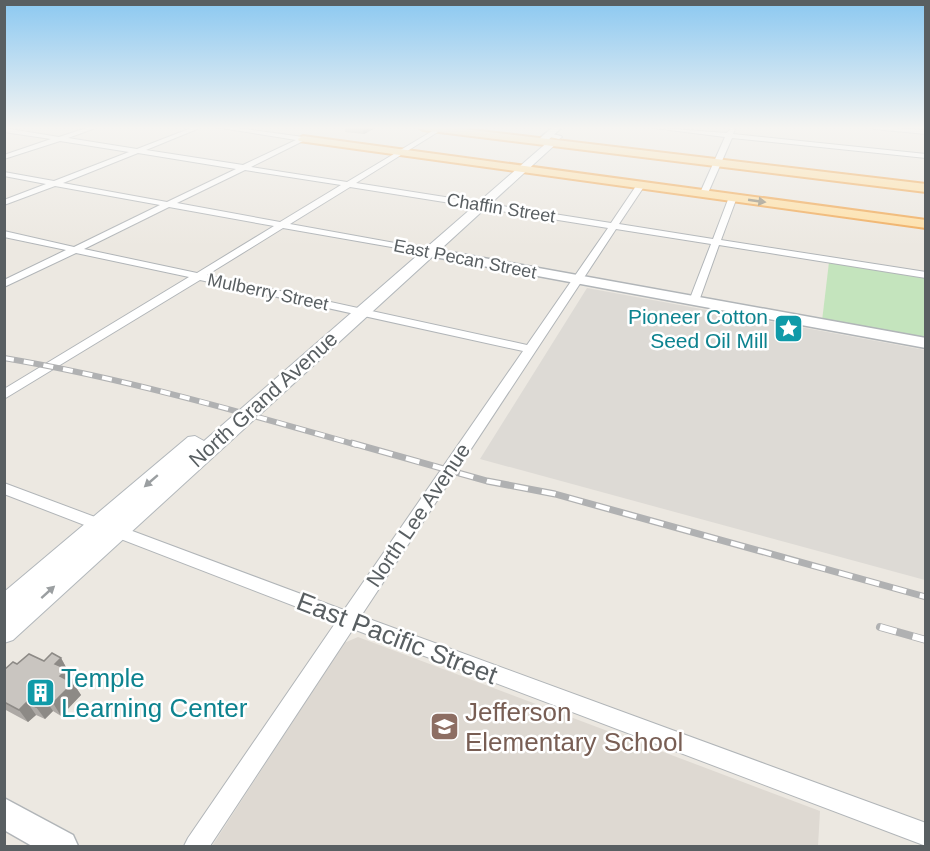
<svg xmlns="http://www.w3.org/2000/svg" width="930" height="851" font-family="Arial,sans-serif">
<rect width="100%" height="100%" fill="#ece8e1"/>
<polygon fill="#dddad5" points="587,288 925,350 925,580 480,459"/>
<polygon fill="#ded9d2" points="358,637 820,811 818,846 212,846 344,643"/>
<polygon fill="#c4e4bd" points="829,262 925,277 925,340 822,321"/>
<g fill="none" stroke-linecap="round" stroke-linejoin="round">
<defs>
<g id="minor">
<path d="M89 127H98L68 138 137 149 194 127H202L146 150 243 165 296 140 215 127H230L303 137 305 140 251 167 347 182 439 127 441 130 356 183 611 223 638 183H641L645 185 619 224 713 239 729 197 733 195 737 197 721 240 926 272V278L719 245 699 301 694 304 689 301 711 244 616 229 361 616 926 823V846L353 629 210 846H184L188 838 336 622 4 494V483L344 610 523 351 200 280 4 399V389L189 277 76 253 4 287V280L66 250 4 237V231L74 247 160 205 55 186 4 205V200L46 184 4 176V172L54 181 129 152 60 141 4 159V155L51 139 4 132V128L59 137ZM138 153 236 169 167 202 63 183ZM245 170 341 185 280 222 177 203ZM350 187 608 228 527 345 207 275 283 228 420 252 422 250 417 247 290 224ZM169 207 274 226 197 273 84 249Z"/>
<polygon points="646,127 727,133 732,127 735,129 733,134 926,154 926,158 732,138 708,193 704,195 700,193 725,137"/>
<polygon points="871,127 926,130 926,134 874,129"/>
<polygon points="548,133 561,136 562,137 559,139 546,136"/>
</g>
<g id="tertiary">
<polygon points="553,127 562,127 545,143 539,143 539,139"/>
<polygon points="417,246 926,338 926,348 413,253 411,250"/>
<polygon points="4,798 73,835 78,846 32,846 4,830"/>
</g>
<polygon id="secondary" points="550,140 558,142 13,640 4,643 4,592 188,437 195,436 204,441"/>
<g id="primary">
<polygon points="418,127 447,127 926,184 926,192 423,130"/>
<polygon points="303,136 926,220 926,228 299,141 298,139"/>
</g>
</defs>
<use href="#minor" stroke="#b1b5b8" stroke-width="2"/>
<use href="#tertiary" stroke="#b1b5b8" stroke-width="3"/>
<use href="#secondary" stroke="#b2b7bb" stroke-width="2"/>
<use href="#primary" stroke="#f0a956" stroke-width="4"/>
<use href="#minor" fill="#fff" fill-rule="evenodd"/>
<use href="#tertiary" fill="#fff" fill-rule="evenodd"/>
<use href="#secondary" fill="#fff" fill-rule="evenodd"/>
<use href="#primary" fill="#fedfa4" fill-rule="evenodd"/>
<defs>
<path id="rail-far2" d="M4 358C123 378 241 412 357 445"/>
<polyline id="rail-far1" points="352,443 487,481 555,494 926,597"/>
<polyline id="rail" points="880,627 926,640"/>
</defs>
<use href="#rail-far2" stroke="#b0b1b2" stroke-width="6"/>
<use href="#rail-far1" stroke="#b0b1b2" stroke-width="7"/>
<use href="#rail" stroke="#b0b1b2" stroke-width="8"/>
<use href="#rail-far2" stroke="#fff" stroke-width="4" stroke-dasharray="10" stroke-linecap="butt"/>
<use href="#rail-far1" stroke="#fff" stroke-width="4.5" stroke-dasharray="14" stroke-linecap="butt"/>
<use href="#rail" stroke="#fff" stroke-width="6" stroke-dasharray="17" stroke-linecap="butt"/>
</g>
<g fill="#ada9a5">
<polygon points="345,127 377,127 364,134 345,132"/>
<polygon points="61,658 74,682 73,683 81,695 61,716 53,711 45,719 36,715 28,722 4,709 4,670 17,664"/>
</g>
<g fill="#8d8a86">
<polygon points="363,127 377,127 364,134"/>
<polygon points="61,658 74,682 68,689 60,676 55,664"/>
<polygon points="73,683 81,695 61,716 53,703"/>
<polygon points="45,699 53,711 45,719 36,707"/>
<polygon points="27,702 36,715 28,722 19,710"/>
</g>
<polygon fill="#c9c5c0" stroke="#8d8a86" stroke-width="1.5" points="52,653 61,658 55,664 67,669 60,676 73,683 53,703 45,699 36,707 27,702 19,710 4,702 4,670 13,662 17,664 29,654 44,661"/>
<defs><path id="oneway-solid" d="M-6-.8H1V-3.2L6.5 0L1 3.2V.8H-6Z" transform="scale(1.5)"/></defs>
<use fill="#938c79" href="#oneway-solid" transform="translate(757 201) rotate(8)"/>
<g fill="#9b9fa1">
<use href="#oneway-solid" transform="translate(151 481) rotate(139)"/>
<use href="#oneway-solid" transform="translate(48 592) rotate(-42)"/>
</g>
<linearGradient id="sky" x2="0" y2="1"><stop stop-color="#8bc8f1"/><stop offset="0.52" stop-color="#f6f5f2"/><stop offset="1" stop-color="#f6f5f2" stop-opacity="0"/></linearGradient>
<rect width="930" height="246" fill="url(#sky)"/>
<defs>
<symbol id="sight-square" viewBox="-11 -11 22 22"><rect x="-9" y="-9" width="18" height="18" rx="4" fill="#0f9aa8" stroke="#fff"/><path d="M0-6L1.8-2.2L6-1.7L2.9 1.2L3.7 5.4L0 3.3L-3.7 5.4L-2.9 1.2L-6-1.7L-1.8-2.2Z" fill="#fff"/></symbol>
<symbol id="building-square" viewBox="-11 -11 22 22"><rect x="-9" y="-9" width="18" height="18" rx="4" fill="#0f9aa8" stroke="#fff"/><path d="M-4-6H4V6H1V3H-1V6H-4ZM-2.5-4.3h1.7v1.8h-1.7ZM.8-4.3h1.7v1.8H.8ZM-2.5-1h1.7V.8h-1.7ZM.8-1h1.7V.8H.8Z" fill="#fff"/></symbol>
<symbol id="school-square" viewBox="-11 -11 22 22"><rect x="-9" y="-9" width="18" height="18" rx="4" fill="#8d6e63" stroke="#fff"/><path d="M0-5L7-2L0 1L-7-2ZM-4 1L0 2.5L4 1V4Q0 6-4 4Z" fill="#fff"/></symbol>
</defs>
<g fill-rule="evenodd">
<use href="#sight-square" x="772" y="312" width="33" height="33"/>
<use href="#building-square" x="24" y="676" width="33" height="33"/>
<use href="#school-square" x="428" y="710" width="33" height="33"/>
</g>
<g text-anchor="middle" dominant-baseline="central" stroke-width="5" stroke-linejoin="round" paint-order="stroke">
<g font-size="18" fill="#595f62" stroke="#fff">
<text transform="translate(501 208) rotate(9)">Chaffin Street</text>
<text transform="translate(465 259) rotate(11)">East Pecan Street</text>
<text transform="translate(268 292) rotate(12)">Mulberry Street</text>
</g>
<g font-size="21" fill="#0d838f" stroke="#fff" text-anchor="end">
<text x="768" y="316">Pioneer Cotton<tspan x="768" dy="24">Seed Oil Mill</tspan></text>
</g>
<g font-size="21" fill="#595f62" stroke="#fff">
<text transform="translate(263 399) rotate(-42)">North Grand Avenue</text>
<text transform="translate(418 515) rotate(-56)">North Lee Avenue</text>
</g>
<g font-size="26" fill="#595f62" stroke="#fff">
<text transform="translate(397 638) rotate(21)">East Pacific Street</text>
</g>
<g font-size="26" fill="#0d838f" stroke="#fff" text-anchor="start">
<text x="61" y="678">Temple<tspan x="61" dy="30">Learning Center</tspan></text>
</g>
<g font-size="26" fill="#785e54" stroke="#fff" text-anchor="start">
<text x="465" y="712">Jefferson<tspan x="465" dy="30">Elementary School</tspan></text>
</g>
</g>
<rect width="930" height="851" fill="none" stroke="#595f62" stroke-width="12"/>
</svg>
